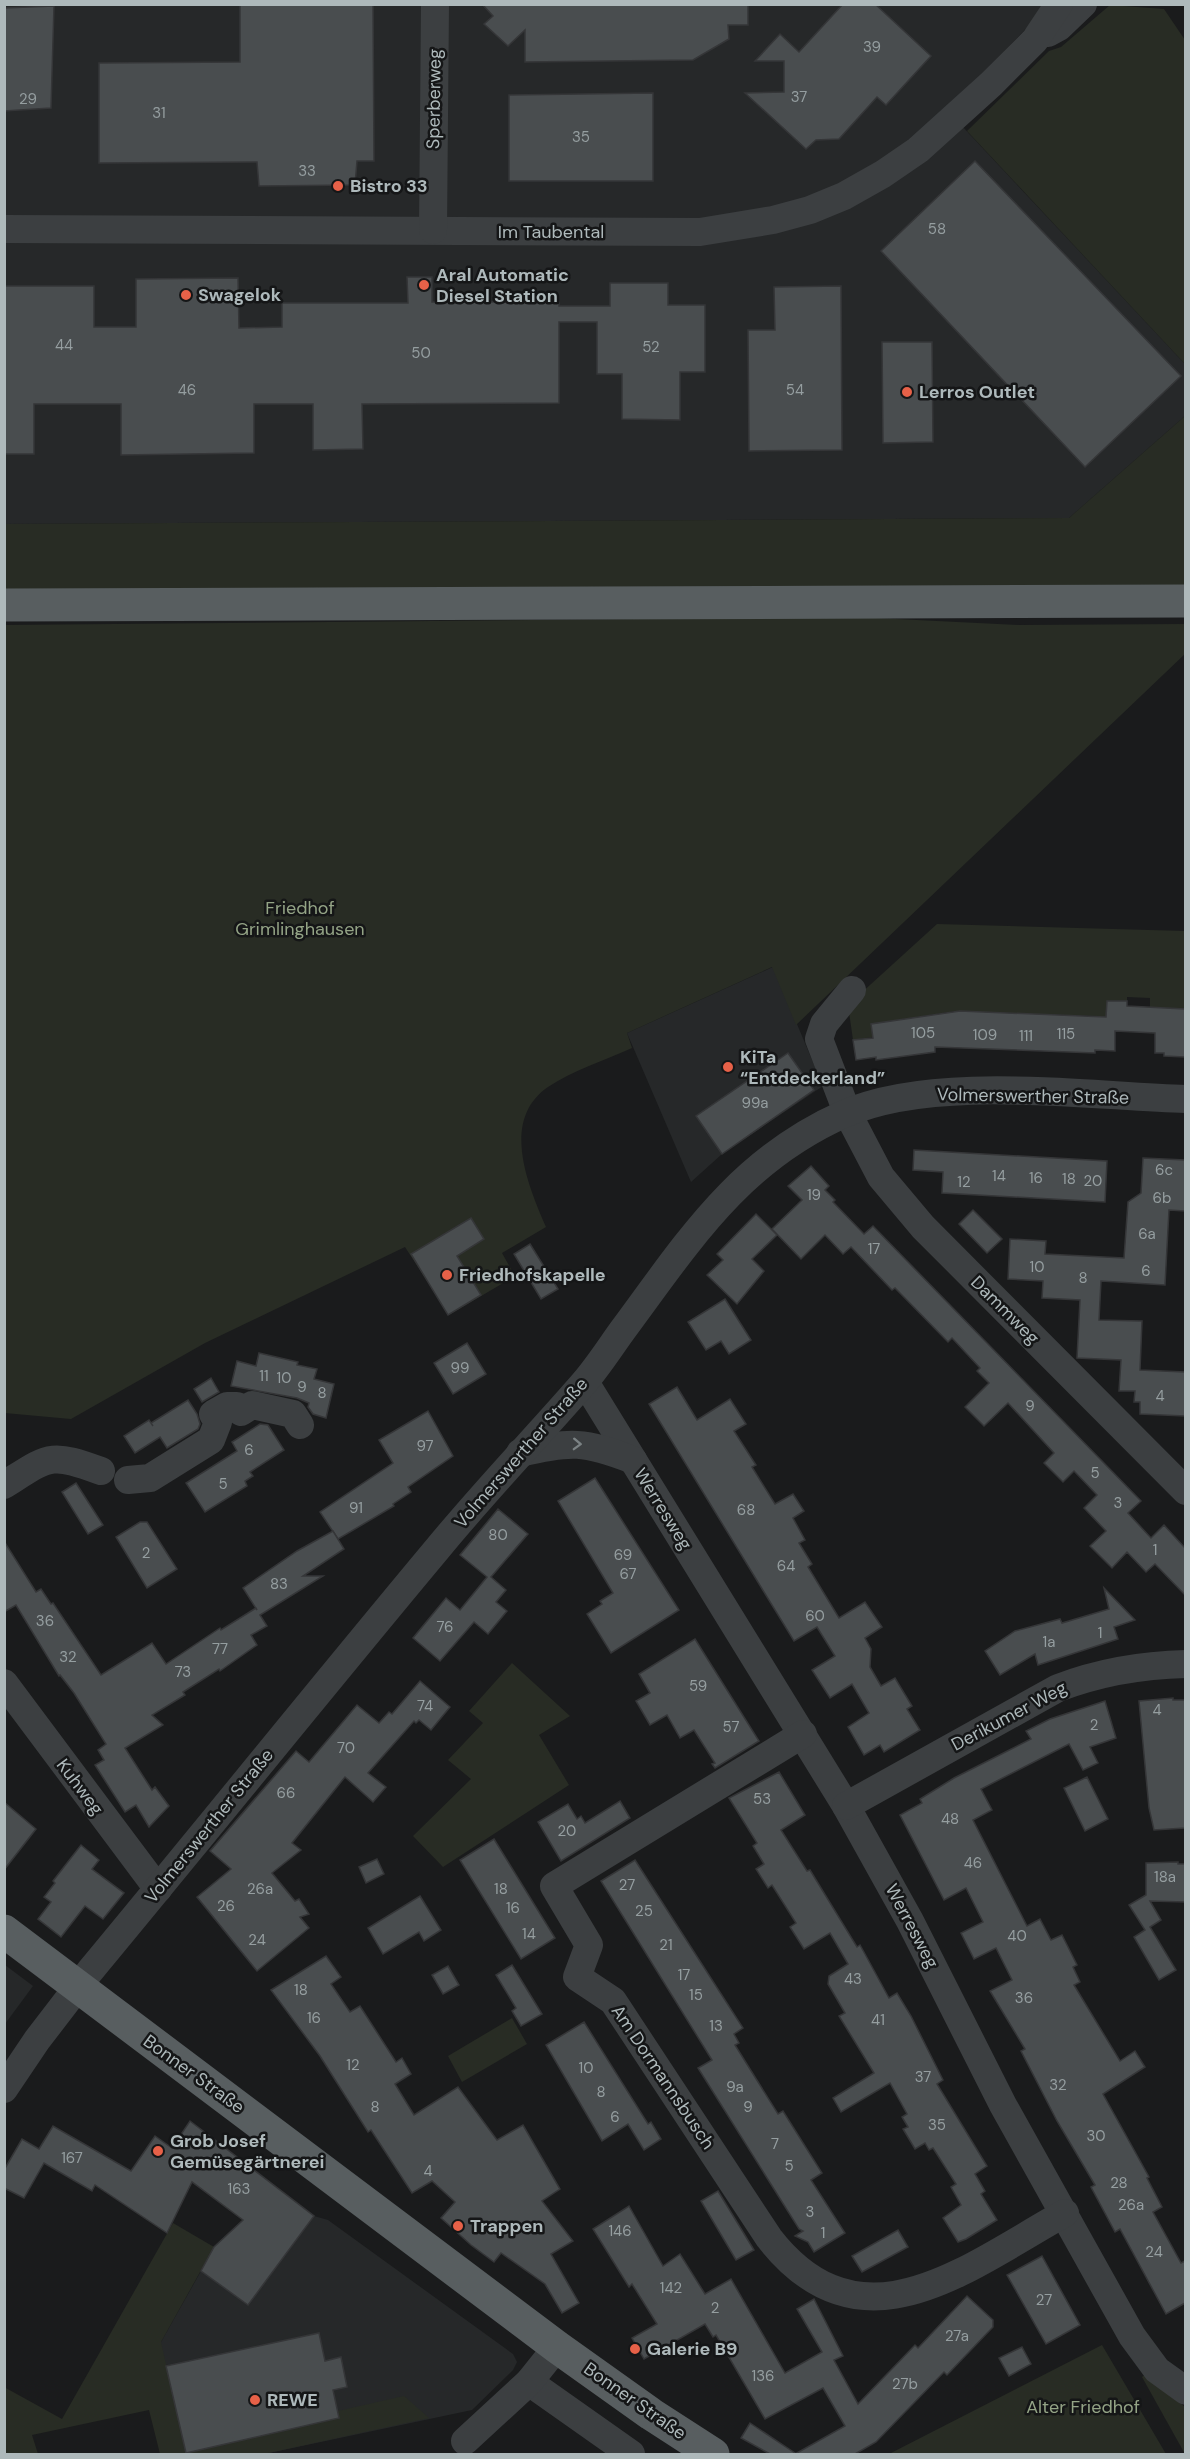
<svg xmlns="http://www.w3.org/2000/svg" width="1190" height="2459" font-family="'DM Sans',sans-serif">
<rect width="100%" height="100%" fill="#1a1b1c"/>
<g fill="#262829">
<polygon points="4,5 1049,5 947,110 1185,364 1185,416 1069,518 5,524"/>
<polygon points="773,967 823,1086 722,1154 691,1182 627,1033"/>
<polygon points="5,1965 33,1986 5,2024 4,2024"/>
<polygon points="314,2216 328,2220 513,2354 517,2362 513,2370 472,2410 264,2454 160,2454 161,2342 201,2271 248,2304"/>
</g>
<g fill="#282c24">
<polygon points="1110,5 1164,9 1185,40 1185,364 967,131 1049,51 1061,47"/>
<polygon points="1185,416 1185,586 5,590 4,524 1069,518"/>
<path d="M856 617 1018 625 1185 624 1186 653 796 1025 772 967 627 1033 632 1048C605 1060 572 1071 548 1087 500 1120 528 1185 546 1227L502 1253 515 1276 449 1315 405 1247 205 1343 71 1419 5 1413 4 625Z"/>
<polygon points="937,924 1185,931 1185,1021 1166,1020 1150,1008 1150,998 1127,997 1127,1001 1107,1001 1106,1030 1096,1016 956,1011 871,1024 873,1037 853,1040 848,1005"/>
<polygon points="512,1663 570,1716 539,1735 569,1785 443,1867 413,1836 471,1779 448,1760 483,1723 469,1711"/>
<polygon points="512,2018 527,2044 462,2082 448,2056"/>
<polygon points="173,2223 214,2247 161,2342 186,2453 339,2418 338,2411 404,2396 429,2418 264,2454 160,2454 149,2410 32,2435 38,2454 5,2454 4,2387 62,2419"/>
<polygon points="1102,2345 1166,2454 889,2454"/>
<polygon points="1146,2374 1185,2407 1185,2454 1142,2377"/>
</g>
<g fill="#494d4f" stroke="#353638" stroke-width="1.5">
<polygon points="240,4 373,4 374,161 357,161 355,185 259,186 257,162 99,163 99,63 240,62"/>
<polygon points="482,4 748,4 748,25 728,25 729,39 693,60 525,62 525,30 508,46 484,24 493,16"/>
<polygon points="843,4 875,4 931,56 886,105 877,97 839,139 816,140 806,149 745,93 784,92 784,61 755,61 780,34 799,52"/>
<polygon points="54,6 51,108 4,111 4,8"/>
<polygon points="653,93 653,181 509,181 509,95"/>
<polygon points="975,161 1181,376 1085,467 881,251"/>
<polygon points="407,277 432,277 432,302 559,302 559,306 610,306 610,283 668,283 668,305 705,305 705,372 680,372 680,420 622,419 622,374 597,374 597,322 559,322 559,403 362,404 363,449 313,450 313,404 254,404 254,453 121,455 121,404 34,404 34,454 4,454 4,286 94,286 94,327 136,327 136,279 238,278 239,328 282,327 282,303 408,303"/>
<polygon points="841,286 842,450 749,451 748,330 775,330 774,287"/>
<polygon points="882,342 932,342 933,442 883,443"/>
<polygon points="1107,1001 1127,1001 1127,1006 1185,1009 1185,1057 1164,1056 1164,1053 1155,1053 1155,1033 1115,1031 1115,1051 1095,1050 1095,1053 935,1047 935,1052 876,1060 876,1057 856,1060 853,1040 873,1038 871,1024 960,1011 1106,1017"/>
<polygon points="788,1053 814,1090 722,1154 696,1116"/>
<polygon points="914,1150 1107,1161 1105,1202 942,1193 943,1172 913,1170"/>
<polygon points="1143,1158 1185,1160 1185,1211 1169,1210 1165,1285 1101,1281 1099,1320 1142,1321 1140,1370 1185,1372 1185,1416 1140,1414 1140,1402 1134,1402 1135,1391 1119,1391 1121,1360 1077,1358 1080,1300 1042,1298 1043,1281 1008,1279 1010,1239 1046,1241 1045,1254 1124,1258 1128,1202 1141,1193"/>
<polygon points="811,1166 829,1186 825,1190 835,1200 833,1202 864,1234 873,1226 1141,1501 1128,1513 1151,1538 1164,1525 1185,1548 1185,1595 1155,1564 1146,1572 1127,1552 1112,1568 1090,1546 1106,1531 1084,1508 1097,1495 1074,1471 1063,1482 1044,1463 1054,1453 1008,1403 984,1426 965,1407 989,1383 977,1371 980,1368 952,1338 948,1342 895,1288 892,1290 851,1247 843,1254 825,1235 801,1259 772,1229 802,1200 788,1186"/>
<polygon points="973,1210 1002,1239 987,1253 959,1224"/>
<polygon points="756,1214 777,1235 752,1259 764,1271 737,1304 707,1275 723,1260 717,1254"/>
<polygon points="471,1218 484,1239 457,1256 481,1295 448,1315 411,1254"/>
<polygon points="530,1244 558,1289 541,1299 514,1254"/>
<polygon points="725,1299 751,1340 729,1354 721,1341 706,1350 688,1322"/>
<polygon points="467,1343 486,1374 453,1394 434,1363"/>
<polygon points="259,1353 298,1362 297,1365 317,1369 314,1379 334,1384 326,1418 313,1414 308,1407 309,1403 297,1398 231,1386 237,1361 256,1366"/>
<polygon points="211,1378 219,1392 202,1402 194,1389"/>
<polygon points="677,1387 697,1420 730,1399 746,1424 734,1431 756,1465 752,1467 775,1504 793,1494 804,1511 793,1518 805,1540 799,1543 812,1564 808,1567 839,1618 865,1602 882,1627 865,1638 871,1649 870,1667 881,1686 895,1678 912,1706 907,1709 920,1730 884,1752 880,1745 864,1755 848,1727 869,1713 852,1684 830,1698 812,1670 835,1656 817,1627 794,1641 649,1404"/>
<polygon points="188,1400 197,1414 200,1424 198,1429 167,1448 160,1437 135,1453 124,1436 149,1420 153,1426 151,1423"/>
<polygon points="428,1411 453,1456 408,1487 411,1492 393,1504 394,1506 338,1539 320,1512 393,1463 379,1440"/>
<polygon points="260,1424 268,1425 284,1450 250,1472 253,1476 245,1481 247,1486 205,1512 186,1483 237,1451 232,1442"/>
<polygon points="595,1478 679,1610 611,1653 587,1614 602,1604 600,1601 613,1593 558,1501"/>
<polygon points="76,1483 103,1525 88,1534 62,1492"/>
<polygon points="498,1509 528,1534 491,1577 506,1590 496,1602 507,1611 488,1634 474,1622 440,1661 413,1638 446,1598 460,1610 487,1577 460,1555"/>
<polygon points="140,1522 147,1522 177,1569 147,1588 116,1537"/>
<polygon points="333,1531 344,1549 303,1576 323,1576 260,1615 267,1626 251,1635 257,1645 220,1671 219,1669 183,1692 185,1695 152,1715 163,1725 125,1748 152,1790 155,1787 169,1806 149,1827 136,1805 125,1812 95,1765 104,1760 98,1750 106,1744 74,1693 60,1675 59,1676 16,1605 4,1612 4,1541 36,1592 41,1589 51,1604 53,1603 101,1675 152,1643 166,1664 220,1628 221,1630 256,1608 257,1610 243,1588 297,1551"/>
<polygon points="1104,1588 1135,1620 1114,1627 1118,1639 1038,1665 1035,1654 1000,1675 985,1651 1015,1631 1060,1619 1062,1623 1109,1609"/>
<polygon points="695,1639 759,1741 715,1768 712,1764 715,1763 694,1730 680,1738 667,1715 650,1725 636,1701 650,1693 639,1674"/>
<polygon points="420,1681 450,1707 431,1730 419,1720 416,1723 414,1721 368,1773 386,1787 373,1802 345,1777 292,1843 301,1850 272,1873 295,1901 299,1899 309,1914 300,1917 309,1928 257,1971 197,1897 231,1869 210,1851 296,1751 309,1762 357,1705 379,1723 389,1712 392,1714"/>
<polygon points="1173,1698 1173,1700 1185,1700 1185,1828 1154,1830 1149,1808 1139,1701"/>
<polygon points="1105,1701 1116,1738 1090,1747 1098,1763 1083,1770 1069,1744 981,1789 992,1810 973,1820 1027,1926 1040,1919 1051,1940 1062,1935 1077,1965 1073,1967 1080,1982 1074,1985 1120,2061 1135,2051 1145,2067 1103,2094 1149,2177 1147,2178 1162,2207 1153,2212 1181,2263 1185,2261 1185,2303 1166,2314 1120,2229 1115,2232 1091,2187 1095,2185 1057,2121 1021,2051 1025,2049 990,1991 1012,1980 996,1948 974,1959 961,1933 983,1922 966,1888 944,1900 900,1815 922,1803 920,1799 954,1778 1031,1739 1026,1731 1050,1719"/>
<polygon points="779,1772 805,1815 781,1830 807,1871 810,1870 857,1947 860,1945 865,1954 889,1998 897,1993 911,2016 943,2080 937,2084 987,2166 975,2174 985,2191 981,2194 997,2220 966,2239 958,2242 943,2218 961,2205 951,2187 956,2184 933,2148 929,2150 925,2143 915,2149 903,2129 908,2127 902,2117 907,2114 890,2083 841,2112 833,2098 874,2073 839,2016 845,2013 828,1984 829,1976 848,1964 830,1933 804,1949 790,1927 796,1923 772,1885 768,1888 756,1869 764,1864 753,1846 757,1843 729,1798"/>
<polygon points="1087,1777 1108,1819 1085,1831 1064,1788"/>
<polygon points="620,1801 630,1818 561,1861 538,1822 568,1804 577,1819 581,1816 585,1823"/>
<polygon points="4,1802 36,1829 4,1870"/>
<polygon points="494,1839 555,1938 521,1959 460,1860"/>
<polygon points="81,1845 99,1860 92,1869 124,1893 103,1919 85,1906 61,1937 38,1919 51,1902 44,1897 55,1883 53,1881"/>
<polygon points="377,1859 384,1874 366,1883 359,1867"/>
<polygon points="635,1860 743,2028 734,2034 739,2043 735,2045 778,2114 783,2111 822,2173 811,2180 845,2233 814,2252 808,2242 795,2236 803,2231 799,2229 698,2068 712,2060 601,1881"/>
<polygon points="1178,1862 1178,1864 1185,1864 1185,1902 1150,1901 1161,1920 1150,1927 1176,1970 1159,1980 1134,1937 1145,1930 1129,1905 1146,1895 1146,1863"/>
<polygon points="420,1896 441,1930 424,1941 419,1932 383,1954 368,1928"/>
<polygon points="326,1956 341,1977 331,1984 350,2012 360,2006 396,2062 402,2058 411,2074 395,2084 414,2115 458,2087 497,2140 523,2125 560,2189 542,2201 573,2241 551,2254 579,2303 562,2313 545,2284 501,2253 494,2262 471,2245 441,2218 455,2202 432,2181 412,2193 371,2130 368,2132 320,2056 271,1990"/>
<polygon points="512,1965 542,2014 521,2026 512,2011 516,2008 496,1975"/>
<polygon points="448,1966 459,1985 443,1994 432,1975"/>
<polygon points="584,2022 648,2124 651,2122 661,2139 644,2150 628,2124 602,2141 546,2045"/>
<polygon points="190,2121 314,2216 248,2305 201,2271 214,2247 243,2220 192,2182 167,2233 95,2185 92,2191 44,2163 24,2198 4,2188 4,2170 22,2139 39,2149 53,2126 131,2171 155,2136 172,2148"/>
<polygon points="718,2191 754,2250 736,2260 701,2201"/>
<polygon points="629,2206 663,2266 680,2254 705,2294 731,2279 785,2373 822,2352 797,2309 814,2299 843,2356 834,2360 858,2404 915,2345 918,2348 967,2296 993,2320 993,2327 947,2375 944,2372 876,2442 855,2454 795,2454 845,2426 823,2388 765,2419 716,2335 713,2337 705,2324 644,2359 632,2338 657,2324 632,2284 629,2287 593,2229"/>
<polygon points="898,2230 908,2247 862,2272 852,2256"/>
<polygon points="1042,2256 1080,2325 1046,2344 1007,2275"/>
<polygon points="319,2333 325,2361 341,2357 347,2387 333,2390 339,2418 186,2453 166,2366"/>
<polygon points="1022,2347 1031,2364 1009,2376 999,2358"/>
<polygon points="750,2423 795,2453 794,2454 770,2454 741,2438"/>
</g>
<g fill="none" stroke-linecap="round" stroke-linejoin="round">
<g stroke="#3c3f41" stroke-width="28">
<polyline points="1048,33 1059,27 1083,4"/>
<polyline points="4,229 700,232 773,220 810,210 844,196 883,174 918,150 991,84 1035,40 1059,4"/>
<polyline points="433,230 435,4"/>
<polyline points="852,990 824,1024 819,1039 847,1112 881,1177 923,1227 1186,1491"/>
<polyline points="585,1382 846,1806 910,1921 1003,2105 1132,2336 1157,2370 1186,2391"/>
<path d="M520 1453C571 1441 584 1441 633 1460"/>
<polyline points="128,1480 150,1478 211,1440 218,1422 213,1414 227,1406 237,1406 241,1412 252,1405 293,1414 300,1425"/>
<path d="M4 1485C50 1456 49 1452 101 1471"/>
<polyline points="4,1683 158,1889"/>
<path d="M803 1734 554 1886 589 1945 577 1977 613 2001 769 2238C861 2356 966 2268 1065 2213"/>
<path d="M846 1806 1058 1688C1100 1672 1141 1665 1186 1664"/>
<path d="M4 2089 37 2040 90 1971C207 1830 321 1688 438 1548 484 1492 534 1440 582 1385 597 1368 609 1349 622 1331 688 1242 738 1161 844 1114 934 1074 1086 1096 1186 1099"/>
<polyline points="529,2382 631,2454"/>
<polyline points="465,2441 529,2382 557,2347"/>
</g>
<g stroke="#585e60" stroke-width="33">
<polyline points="4,605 1186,601"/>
<polyline points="4,1931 557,2347 651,2414 713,2454"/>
</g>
</g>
<defs><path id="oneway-chevron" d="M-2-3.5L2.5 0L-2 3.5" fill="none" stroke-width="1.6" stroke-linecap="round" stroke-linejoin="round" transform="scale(1.5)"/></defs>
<use stroke="#7b8284" href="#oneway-chevron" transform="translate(577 1444) rotate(2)"/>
<g fill="#e76148" stroke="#151617" stroke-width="2">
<circle cx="338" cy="186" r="6"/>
<circle cx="424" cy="285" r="6"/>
<circle cx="186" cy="295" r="6"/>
<circle cx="907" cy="392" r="6"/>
<circle cx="728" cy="1067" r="6"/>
<circle cx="447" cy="1275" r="6"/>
<circle cx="158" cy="2151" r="6"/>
<circle cx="458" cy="2226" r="6"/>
<circle cx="635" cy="2349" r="6"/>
<circle cx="255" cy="2400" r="6"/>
</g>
<g text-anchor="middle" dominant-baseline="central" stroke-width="5" stroke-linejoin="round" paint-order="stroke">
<g font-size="15" fill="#959ea0">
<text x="872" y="47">39</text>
<text x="799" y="97">37</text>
<text x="28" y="99">29</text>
<text x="159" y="113">31</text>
<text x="581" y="137">35</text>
<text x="307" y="171">33</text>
<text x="937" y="229">58</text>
<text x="64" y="345">44</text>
<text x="651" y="347">52</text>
<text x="421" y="353">50</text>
<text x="187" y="390">46</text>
<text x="795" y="390">54</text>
<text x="923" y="1033">105</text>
<text x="1066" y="1034">115</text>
<text x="985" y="1035">109</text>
<text x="1026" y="1036">111</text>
<text x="755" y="1103">99a</text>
<text x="1164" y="1170">6c</text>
<text x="999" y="1176">14</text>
<text x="1036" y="1178">16</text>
<text x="1069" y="1179">18</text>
<text x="1093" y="1181">20</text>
<text x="964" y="1182">12</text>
<text x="814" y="1195">19</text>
<text x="1162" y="1198">6b</text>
<text x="1147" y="1234">6a</text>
<text x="874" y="1249">17</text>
<text x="1037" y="1267">10</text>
<text x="1146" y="1271">6</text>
<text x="1083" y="1278">8</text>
<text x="460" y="1368">99</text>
<text x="264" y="1376">11</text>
<text x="284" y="1378">10</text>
<text x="302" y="1387">9</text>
<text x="322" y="1393">8</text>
<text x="1160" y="1396">4</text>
<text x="1030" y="1406">9</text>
<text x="425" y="1446">97</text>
<text x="249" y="1450">6</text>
<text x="1095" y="1473">5</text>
<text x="223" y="1484">5</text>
<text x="1118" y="1503">3</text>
<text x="356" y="1508">91</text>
<text x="746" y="1510">68</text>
<text x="498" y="1535">80</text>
<text x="1155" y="1550">1</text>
<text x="146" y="1553">2</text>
<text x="623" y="1555">69</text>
<text x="786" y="1566">64</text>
<text x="628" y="1574">67</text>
<text x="279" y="1584">83</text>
<text x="815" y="1616">60</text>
<text x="45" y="1621">36</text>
<text x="445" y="1627">76</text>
<text x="1100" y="1633">1</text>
<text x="1049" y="1642">1a</text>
<text x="220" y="1649">77</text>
<text x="68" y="1657">32</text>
<text x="183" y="1672">73</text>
<text x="698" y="1686">59</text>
<text x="425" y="1706">74</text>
<text x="1157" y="1710">4</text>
<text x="1094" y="1725">2</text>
<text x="731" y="1727">57</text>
<text x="346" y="1748">70</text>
<text x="286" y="1793">66</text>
<text x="762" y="1799">53</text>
<text x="950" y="1819">48</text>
<text x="567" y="1831">20</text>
<text x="973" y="1863">46</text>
<text x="1165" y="1877">18a</text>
<text x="627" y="1885">27</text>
<text x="260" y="1889">26a</text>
<text x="501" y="1889">18</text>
<text x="226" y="1906">26</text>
<text x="513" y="1908">16</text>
<text x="644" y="1911">25</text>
<text x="529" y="1934">14</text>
<text x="1017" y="1936">40</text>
<text x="257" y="1940">24</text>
<text x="666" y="1945">21</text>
<text x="684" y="1975">17</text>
<text x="853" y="1979">43</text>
<text x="301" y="1990">18</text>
<text x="696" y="1995">15</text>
<text x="1024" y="1998">36</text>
<text x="314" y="2018">16</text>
<text x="878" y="2020">41</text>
<text x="716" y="2026">13</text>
<text x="353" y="2065">12</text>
<text x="586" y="2068">10</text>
<text x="923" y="2077">37</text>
<text x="1058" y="2085">32</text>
<text x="735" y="2087">9a</text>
<text x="601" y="2092">8</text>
<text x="375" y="2107">8</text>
<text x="748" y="2107">9</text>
<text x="615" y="2117">6</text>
<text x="937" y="2125">35</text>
<text x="1096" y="2136">30</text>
<text x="775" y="2144">7</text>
<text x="72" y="2158">167</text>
<text x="789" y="2166">5</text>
<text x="428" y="2171">4</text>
<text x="1119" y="2183">28</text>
<text x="239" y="2189">163</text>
<text x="1131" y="2205">26a</text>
<text x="810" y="2212">3</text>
<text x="620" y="2231">146</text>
<text x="823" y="2233">1</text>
<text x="1154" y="2252">24</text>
<text x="671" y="2288">142</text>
<text x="1044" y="2300">27</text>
<text x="715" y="2308">2</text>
<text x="957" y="2336">27a</text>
<text x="763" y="2376">136</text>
<text x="905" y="2384">27b</text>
</g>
<g font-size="18" fill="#aeb9bb" stroke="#151617">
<text transform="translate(434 99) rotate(-89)">Sperberweg</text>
<text x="551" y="232">Im Taubental</text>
<text transform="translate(1033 1096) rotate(1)">Volmerswerther Straße</text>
<text transform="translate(1005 1310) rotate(45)">Dammweg</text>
<text transform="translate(521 1453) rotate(-49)">Volmerswerther Straße</text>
<text transform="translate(663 1509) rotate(58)">Werresweg</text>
<text transform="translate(1009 1716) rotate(-28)">Derikumer Weg</text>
<text transform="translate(80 1787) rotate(53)">Kuhweg</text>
<text transform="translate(209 1826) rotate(-51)">Volmerswerther Straße</text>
<text transform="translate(912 1926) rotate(62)">Werresweg</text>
<text transform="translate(194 2074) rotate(36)">Bonner Straße</text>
<text transform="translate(663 2077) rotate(56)">Am Dormannsbusch</text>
<text transform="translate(635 2401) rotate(35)">Bonner Straße</text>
</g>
<g font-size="18" font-weight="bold" fill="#aeb9bb" stroke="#151617" text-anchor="start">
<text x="350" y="186">Bistro 33</text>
<text x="436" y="275">Aral Automatic<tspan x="436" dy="21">Diesel Station</tspan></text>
<text x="198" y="295">Swagelok</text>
<text x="919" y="392">Lerros Outlet</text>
<text x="740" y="1057">KiTa<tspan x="740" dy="21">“Entdeckerland”</tspan></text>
<text x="459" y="1275">Friedhofskapelle</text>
<text x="170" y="2141">Grob Josef<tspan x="170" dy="21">Gemüsegärtnerei</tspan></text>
<text x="470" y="2226">Trappen</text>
<text x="647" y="2349">Galerie B9</text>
<text x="267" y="2400">REWE</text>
</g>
<g font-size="18" fill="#94a486" stroke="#151617">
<text x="300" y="908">Friedhof<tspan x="300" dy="21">Grimlinghausen</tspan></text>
<text x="1083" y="2407">Alter Friedhof</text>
</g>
</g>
<rect width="1190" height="2459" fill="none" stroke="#aeb9bb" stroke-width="12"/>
</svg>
